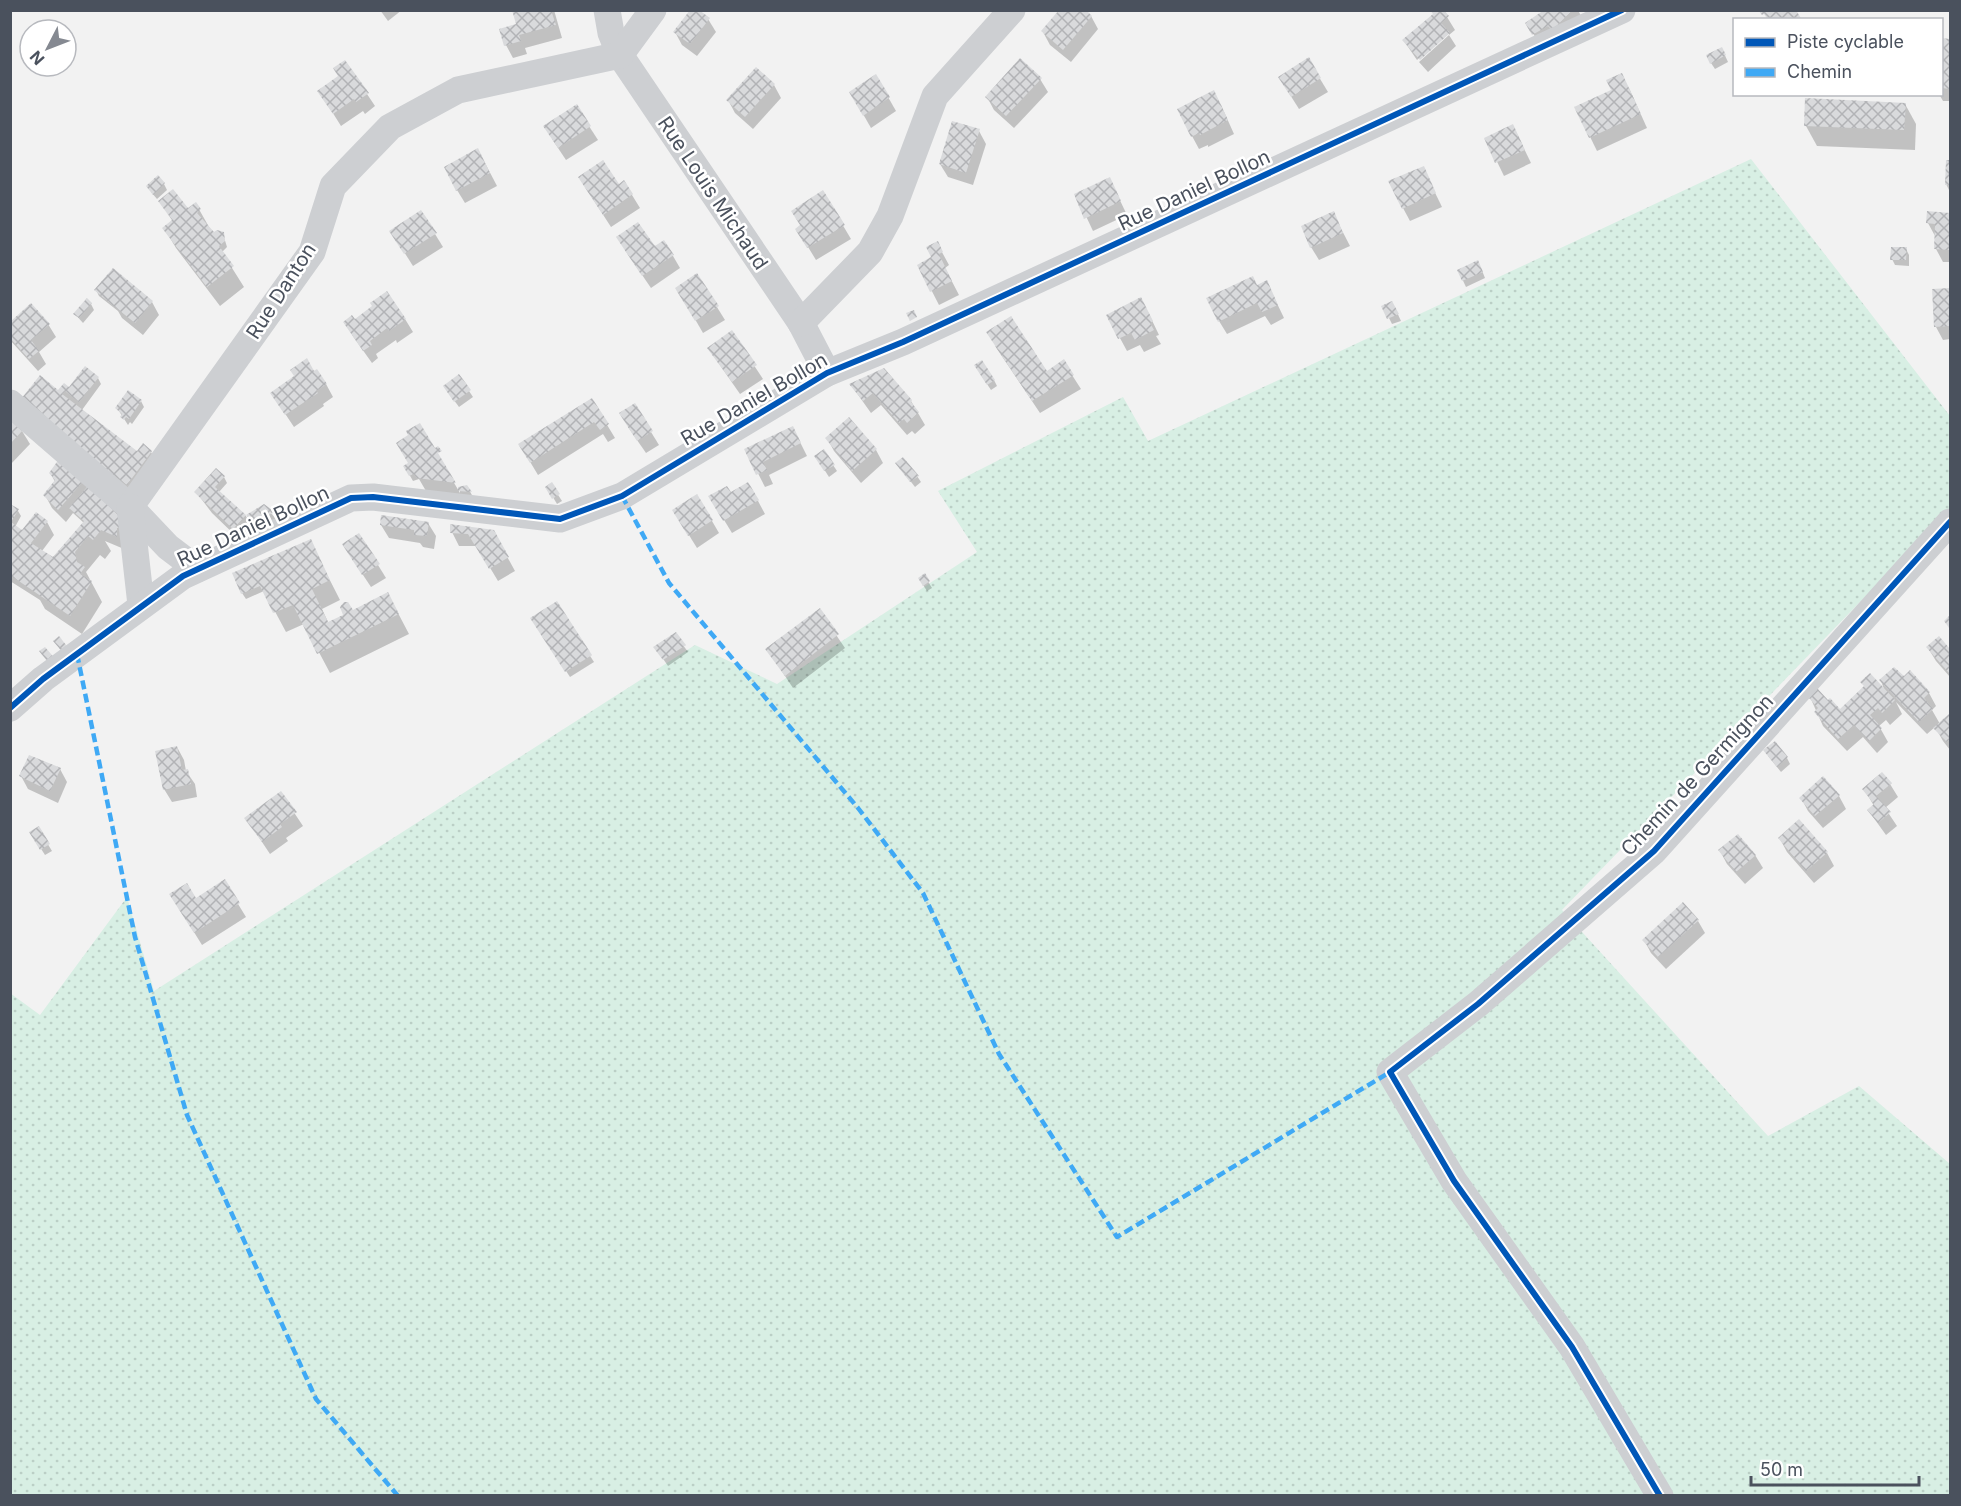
<svg xmlns="http://www.w3.org/2000/svg" width="1961" height="1506" font-family="Inter,sans-serif">
<defs>
<pattern id="grass-dots" width="8" height="8" patternUnits="userSpaceOnUse" patternTransform="scale(1.5)"><rect width="8" height="8" fill="#d8efe4"/><path d="M2 2h.1M6 6h.1" fill="none" stroke="#bbcfc6" stroke-width="1.8" stroke-linecap="round"/></pattern>
<pattern id="building-cross-hatch" width="8" height="8" patternUnits="userSpaceOnUse" patternTransform="scale(1.5)"><rect width="8" height="8" fill="#d9dadc"/><path d="M0 0l8 8M0 8l8-8" fill="none" stroke="#b2b3b6"/></pattern>
</defs>
<rect width="100%" height="100%" fill="#f2f2f2"/>
<polygon fill="url(#grass-dots)" points="1751,159 1950,416 1950,509 1562,910 1768,1136 1859,1086 1950,1164 1950,1495 11,1495 10,993 40,1015 127,897 154,991 695,645 777,684 977,552 938,491 1123,397 1148,441"/>
<g fill="#0003">
<polygon points="380,10 402,10 388,21"/>
<polygon points="514,10 554,10 562,38 525,48 527,54 513,58 506,45 518,25"/>
<polygon points="1546,10 1578,10 1583,20 1541,47 1527,23"/>
<polygon points="1091,16 1098,29 1071,62 1050,45 1043,32"/>
<polygon points="1447,17 1455,30 1449,35 1456,46 1428,72 1419,62 1449,35 1449,31 1417,60 1404,41"/>
<polygon points="708,19 716,32 697,56 682,45 675,32"/>
<polygon points="1942,40 1950,41 1950,101 1943,101 1939,94 1942,94"/>
<polygon points="1722,49 1728,62 1715,69 1711,63"/>
<polygon points="1308,59 1328,92 1299,109 1287,90"/>
<polygon points="876,76 896,111 871,128 851,93"/>
<polygon points="1040,79 1048,92 1014,128 994,110 987,97"/>
<polygon points="774,85 781,98 753,129 735,113 728,100"/>
<polygon points="1629,88 1647,128 1597,151 1576,108"/>
<polygon points="319,91 367,94 375,106 365,114 363,111 341,126"/>
<polygon points="1905,104 1916,124 1915,150 1817,146 1806,126"/>
<polygon points="1221,105 1234,134 1208,147 1208,145 1199,149 1192,136"/>
<polygon points="576,106 598,140 566,160 552,139"/>
<polygon points="1513,126 1531,163 1504,176 1486,139"/>
<polygon points="979,131 986,144 973,185 948,177 940,164"/>
<polygon points="1947,162 1950,162 1950,192 1946,184"/>
<polygon points="485,163 497,186 465,203 457,190"/>
<polygon points="1423,168 1442,207 1410,221 1403,208"/>
<polygon points="624,182 640,208 611,227 587,190 619,186"/>
<polygon points="164,184 167,190 157,199 151,192"/>
<polygon points="823,192 851,239 816,260 797,229 802,226"/>
<polygon points="1116,192 1127,215 1093,231 1076,195"/>
<polygon points="196,204 213,234 223,234 227,247 222,252 244,287 220,306 176,248 164,228"/>
<polygon points="1333,213 1350,246 1319,260 1311,247"/>
<polygon points="1928,213 1950,214 1950,262 1943,262 1936,249 1935,236 1928,223"/>
<polygon points="435,234 443,247 413,266 399,244"/>
<polygon points="937,243 949,265 945,268 959,295 939,305 919,266 933,258"/>
<polygon points="1906,249 1909,255 1909,266 1895,265 1892,259"/>
<polygon points="625,250 673,256 680,268 651,288"/>
<polygon points="1481,268 1485,278 1466,287 1458,270"/>
<polygon points="697,275 725,320 703,333 677,288"/>
<polygon points="1257,286 1273,295 1284,318 1271,325 1265,316 1227,334 1219,321"/>
<polygon points="1950,289 1950,339 1943,340 1936,327 1933,290"/>
<polygon points="96,290 152,302 159,315 143,335 122,318 118,311 99,296"/>
<polygon points="91,304 94,310 83,323 75,314"/>
<polygon points="1383,306 1395,308 1401,321 1392,324"/>
<polygon points="1148,312 1159,335 1156,336 1161,344 1144,352 1140,345 1127,351 1108,316"/>
<polygon points="405,319 413,332 397,343 396,340 376,354 378,358 372,363 352,335 355,321"/>
<polygon points="10,324 48,324 56,337 39,352 46,364 38,371 10,340"/>
<polygon points="732,332 763,379 740,394 717,361"/>
<polygon points="995,346 1046,373 1063,361 1081,389 1040,413"/>
<polygon points="979,372 994,380 997,386 991,390"/>
<polygon points="314,373 326,384 333,397 323,404 324,406 294,427 280,406"/>
<polygon points="98,378 101,384 82,410 137,453 151,452 158,465 134,497 77,454 59,392"/>
<polygon points="851,385 911,401 925,425 915,434 912,431 907,435 881,405 871,413"/>
<polygon points="469,391 473,397 459,407 448,392"/>
<polygon points="592,400 615,438 608,442 603,434 538,475 520,445"/>
<polygon points="141,401 144,407 132,424 130,422 128,425 117,408"/>
<polygon points="10,420 22,431 30,444 10,465"/>
<polygon points="420,425 460,493 460,488 467,486 473,497 426,491 419,479 413,481 405,467 410,464 410,435"/>
<polygon points="628,427 651,432 659,445 646,453"/>
<polygon points="827,438 876,450 883,463 861,483 834,451"/>
<polygon points="799,440 807,456 769,475 773,484 765,487 746,450"/>
<polygon points="60,461 119,512 124,549 105,541 111,551 105,559 100,555 86,572 102,602 82,634 45,609 40,600 10,581 10,506 18,511 21,516 15,527 21,531 47,522 54,535 42,551 52,558 84,523 73,513 66,522 52,508 45,495 55,482 51,474"/>
<polygon points="820,463 833,465 837,471 829,477"/>
<polygon points="901,469 917,476 921,482 915,487"/>
<polygon points="224,477 227,483 219,492 246,516 253,529 241,541 212,513 196,492"/>
<polygon points="551,484 562,501 557,504 547,487"/>
<polygon points="730,494 758,501 765,514 732,533 710,497"/>
<polygon points="264,505 276,519 258,527 247,516"/>
<polygon points="674,511 712,521 719,533 697,548"/>
<polygon points="428,523 436,536 434,549 423,547 420,543 389,538 381,525"/>
<polygon points="493,531 515,571 498,581 477,546 459,546 452,532"/>
<polygon points="310,541 340,600 322,609 329,624 388,594 409,634 330,673 304,624 286,632 264,591 246,599 242,593"/>
<polygon points="351,557 378,565 386,578 371,587"/>
<polygon points="924,575 932,588 927,591 923,585"/>
<polygon points="556,603 594,662 570,677 540,631"/>
<polygon points="819,610 845,648 793,688 767,649"/>
<polygon points="675,634 688,652 668,666 659,653"/>
<polygon points="1939,638 1950,652 1950,677 1936,661 1928,648"/>
<polygon points="1910,672 1929,693 1936,706 1932,710 1940,724 1950,715 1950,750 1943,741 1935,727 1927,734 1896,702 1902,714 1890,725 1886,720 1879,726 1888,742 1877,753 1863,737 1847,751 1823,726 1810,697 1840,711 1865,687 1862,682 1885,692 1881,681 1903,678"/>
<polygon points="177,747 184,760 186,771 195,784 197,797 172,802 164,789"/>
<polygon points="1768,756 1787,758 1790,764 1781,772"/>
<polygon points="60,769 67,782 58,803 28,789 21,776"/>
<polygon points="1890,784 1898,797 1885,808 1897,826 1886,835 1868,810 1874,806 1864,789"/>
<polygon points="281,793 303,826 286,838 288,841 270,854 246,818"/>
<polygon points="1839,796 1846,809 1823,828 1808,811 1801,798"/>
<polygon points="38,828 52,851 45,855 31,833"/>
<polygon points="1780,839 1827,853 1834,866 1814,883 1787,852"/>
<polygon points="1720,851 1755,855 1763,868 1745,884 1727,864"/>
<polygon points="224,881 246,917 202,945 179,908 196,900"/>
<polygon points="1698,921 1705,933 1666,969 1651,953 1644,940"/>
</g>
<g fill="url(#building-cross-hatch)">
<polygon points="512,10 551,10 556,25 519,35 521,41 504,46 499,29 516,24"/>
<polygon points="690,10 699,10 710,18 690,44 673,32"/>
<polygon points="1059,10 1086,10 1092,16 1063,50 1041,31"/>
<polygon points="1430,10 1444,10 1449,16 1441,23 1450,33 1420,60 1402,40 1433,14"/>
<polygon points="1544,10 1573,10 1552,30 1548,26 1532,35 1525,23"/>
<polygon points="1758,10 1796,10 1802,20 1768,20 1764,14 1762,15"/>
<polygon points="1942,38 1950,39 1950,89 1942,88"/>
<polygon points="1722,47 1726,55 1710,64 1706,55"/>
<polygon points="1309,57 1321,78 1291,97 1278,77"/>
<polygon points="1020,58 1042,78 1006,116 985,97"/>
<polygon points="345,60 369,93 356,102 354,99 333,114 317,91 338,76 333,68"/>
<polygon points="756,67 775,84 745,117 726,100"/>
<polygon points="1622,73 1641,114 1589,138 1574,107 1611,90 1606,80"/>
<polygon points="876,74 890,97 863,116 849,92"/>
<polygon points="1214,90 1228,120 1200,135 1199,133 1191,137 1177,109"/>
<polygon points="1805,98 1906,103 1904,130 1804,126"/>
<polygon points="577,104 591,126 558,148 543,126"/>
<polygon points="952,121 980,129 966,173 939,164"/>
<polygon points="1513,124 1525,150 1495,163 1484,138"/>
<polygon points="478,148 490,173 456,191 444,167"/>
<polygon points="603,160 619,184 624,180 633,194 603,215 578,177"/>
<polygon points="1946,160 1950,160 1950,185 1945,185"/>
<polygon points="1424,166 1436,193 1402,209 1388,181"/>
<polygon points="158,175 165,183 153,195 146,186"/>
<polygon points="1110,177 1121,201 1084,219 1074,194"/>
<polygon points="173,189 188,208 196,202 201,209 197,213 214,232 217,230 224,232 225,241 219,246 234,266 207,287 162,228 172,220 158,201"/>
<polygon points="823,190 845,225 807,248 795,229 800,225 791,211"/>
<polygon points="421,210 437,233 404,254 389,231"/>
<polygon points="1334,211 1343,233 1310,248 1301,226"/>
<polygon points="1927,211 1950,213 1950,250 1934,249 1935,224 1926,223"/>
<polygon points="638,222 655,246 664,240 674,255 642,276 616,237"/>
<polygon points="938,241 943,252 939,254 952,281 930,292 917,265 931,257 926,247"/>
<polygon points="1891,247 1907,247 1906,260 1890,260"/>
<polygon points="1478,260 1483,272 1462,281 1457,270"/>
<polygon points="113,268 153,301 135,323 94,290"/>
<polygon points="697,273 719,306 695,321 675,288"/>
<polygon points="1253,276 1257,285 1267,280 1278,305 1262,312 1257,303 1218,322 1206,298"/>
<polygon points="1950,288 1950,326 1934,327 1932,289"/>
<polygon points="387,291 406,319 389,331 387,328 370,341 372,345 363,351 343,322 352,315 355,319 372,306 370,303"/>
<polygon points="1141,297 1153,321 1150,323 1154,330 1135,340 1131,333 1118,339 1106,315"/>
<polygon points="87,298 92,303 79,318 73,314"/>
<polygon points="1392,301 1399,314 1387,319 1381,306"/>
<polygon points="31,303 50,324 31,340 39,351 29,359 10,338 10,322"/>
<polygon points="914,310 917,317 910,321 906,313"/>
<polygon points="1011,316 1047,371 1064,359 1074,375 1032,401 986,332"/>
<polygon points="732,330 757,365 732,382 707,348"/>
<polygon points="307,358 314,371 317,369 327,384 316,391 318,393 285,415 270,393 294,376 290,370"/>
<polygon points="982,360 995,380 987,385 974,365"/>
<polygon points="85,366 99,377 79,402 65,391 62,394 137,451 143,443 152,451 127,485 68,441 21,399 40,375 58,390 64,383 69,387"/>
<polygon points="884,368 912,400 911,402 919,412 907,423 904,419 899,423 873,393 863,401 849,384"/>
<polygon points="459,374 471,390 454,402 443,386"/>
<polygon points="128,390 142,400 129,419 126,417 124,420 120,417 122,414 115,408"/>
<polygon points="592,398 609,424 600,430 594,422 530,463 518,444"/>
<polygon points="635,403 653,431 637,441 619,413"/>
<polygon points="849,417 877,449 852,471 825,438"/>
<polygon points="10,418 23,430 10,444"/>
<polygon points="420,423 435,448 438,446 442,451 438,453 456,483 417,478 414,474 409,476 403,466 408,463 396,443 408,435 406,431"/>
<polygon points="793,426 801,443 763,462 767,470 756,475 744,449"/>
<polygon points="824,449 835,465 824,471 814,456"/>
<polygon points="903,457 919,476 910,482 895,463"/>
<polygon points="59,459 86,478 58,510 43,495 55,480 49,473"/>
<polygon points="216,468 225,476 215,487 246,515 233,529 194,492"/>
<polygon points="552,482 560,494 552,499 545,487"/>
<polygon points="748,482 759,500 723,521 708,496 727,486 731,492"/>
<polygon points="467,485 472,492 458,491 458,487"/>
<polygon points="87,487 115,511 120,511 122,527 117,528 117,537 101,530 93,540 88,536 75,552 77,562 85,567 80,574 92,581 70,616 10,575 10,504 19,509 11,522 22,530 36,512 48,521 31,543 53,557 84,521 69,508"/>
<polygon points="697,494 713,520 688,536 672,510"/>
<polygon points="264,504 275,512 253,522 246,515"/>
<polygon points="381,515 429,522 427,536 414,535 414,530 380,525"/>
<polygon points="450,524 494,530 509,557 489,569 468,534 450,533"/>
<polygon points="359,533 380,564 362,575 342,544"/>
<polygon points="311,539 330,580 312,589 328,622 343,615 340,607 344,602 348,602 353,610 388,592 399,614 317,654 293,605 273,613 260,586 241,594 232,573"/>
<polygon points="925,573 930,581 923,586 918,578"/>
<polygon points="557,601 592,655 565,672 530,618"/>
<polygon points="820,608 839,634 785,676 765,649"/>
<polygon points="1950,615 1950,629 1944,621"/>
<polygon points="676,632 686,645 663,660 653,647"/>
<polygon points="59,636 70,650 64,654 53,641"/>
<polygon points="1939,636 1950,649 1950,674 1926,647"/>
<polygon points="45,647 57,661 51,666 39,651"/>
<polygon points="1894,667 1904,676 1910,670 1930,692 1924,698 1933,709 1919,722 1879,680"/>
<polygon points="1870,673 1895,700 1882,713 1878,708 1870,715 1882,728 1869,741 1854,725 1838,739 1814,712 1818,708 1808,697 1817,688 1828,700 1830,698 1840,709 1864,686 1860,682"/>
<polygon points="1950,713 1950,739 1947,742 1933,728"/>
<polygon points="1775,741 1788,757 1777,767 1763,750"/>
<polygon points="177,746 182,770 188,769 191,784 163,790 155,751"/>
<polygon points="29,755 61,768 50,791 19,776"/>
<polygon points="1882,772 1892,783 1876,796 1891,812 1878,823 1867,810 1874,804 1862,789"/>
<polygon points="1823,776 1840,795 1815,816 1799,798"/>
<polygon points="281,791 297,812 280,824 282,827 262,842 244,818"/>
<polygon points="1799,819 1828,852 1806,871 1778,838"/>
<polygon points="39,826 50,844 40,850 29,832"/>
<polygon points="1738,834 1756,855 1736,872 1718,850"/>
<polygon points="225,879 240,903 194,933 169,894 187,883 196,898"/>
<polygon points="1683,902 1699,920 1658,957 1642,940"/>
</g>
<g fill="none" stroke-linecap="round" stroke-linejoin="round">
<g stroke="#cdcfd2" stroke-width="27">
<polyline points="607,10 611,33 620,55 801,323 827,373"/>
<polyline points="801,323 870,252 890,216 935,96 1012,10"/>
<polyline points="10,403 130,507 168,547 197,569"/>
<polyline points="130,507 312,252 333,186 390,127 458,90 620,55 653,10"/>
<polyline points="130,507 141,605"/>
<polyline points="10,708 43,679 183,576 351,498 373,497 560,519 622,496 827,373 903,342 1622,10"/>
<polyline points="1660,1496 1572,1347 1454,1181 1390,1072 1478,1004 1654,851 1950,522"/>
</g>
<g stroke="#3fa9f5" stroke-width="4.5" stroke-dasharray="9 4.5" stroke-linecap="butt">
<polyline points="622,496 669,583 858,808 923,893 999,1054 1117,1237 1390,1072"/>
<polyline points="77,654 135,937 187,1115 316,1399 398,1496"/>
</g>
<defs>
<g id="cycleway">
<polyline points="10,708 43,679 183,576 351,498 373,497 560,519 622,496 827,373 903,342 1622,10"/>
<polyline points="1660,1496 1572,1347 1454,1181 1390,1072 1478,1004 1654,851 1950,522"/>
</g>
</defs>
<use href="#cycleway" stroke="#fff" stroke-width="10"/>
<use href="#cycleway" stroke="#0057b8" stroke-width="6"/>
</g>
<g text-anchor="middle" dominant-baseline="central" stroke-width="5" stroke-linejoin="round" paint-order="stroke">
<g font-size="20" fill="#4a515d" stroke="#fff">
<text transform="translate(1194 190) rotate(-25)">Rue Daniel Bollon</text>
<text transform="translate(713 193) rotate(56)">Rue Louis Michaud</text>
<text transform="translate(281 291) rotate(-57)">Rue Danton</text>
<text transform="translate(754 399) rotate(-30)">Rue Daniel Bollon</text>
<text transform="translate(253 526) rotate(-25)">Rue Daniel Bollon</text>
<text transform="translate(1697 775) rotate(-47)">Chemin de Germignon</text>
</g>
</g>
<rect width="1961" height="1506" fill="none" stroke="#4a515d" stroke-width="24"/>
<rect x="1733" y="18" width="210" height="78" fill="#ffffff" stroke="#b7b9be" stroke-width="1.5"/>
<rect x="1745" y="38" width="30" height="9" fill="#0057b8" stroke="#b7b9be" stroke-width="1.5"/>
<text x="1787" y="48" font-size="18" fill="#4a515d">Piste cyclable</text>
<rect x="1745" y="68" width="30" height="9" fill="#3fa9f5" stroke="#b7b9be" stroke-width="1.5"/>
<text x="1787" y="78" font-size="18" fill="#4a515d">Chemin</text>
<g transform="translate(48 48) rotate(228)"><circle r="28" fill="#ffffff" stroke="#b7b9be" stroke-width="1.5"/>
<path d="M0-4.5L10 22L0 15L-10 22Z" fill="#858991"/>
<text y="-9" font-size="16" font-weight="bold" text-anchor="middle" fill="#4a515d">N</text>
</g>
<path d="M1751 1476v9h168v-9" fill="none" stroke="#4a515d" stroke-width="3"/>
<text x="1760" y="1476" font-size="18" fill="#4a515d" stroke="#ffffff" stroke-width="4.5" paint-order="stroke">50 m</text>
</svg>
